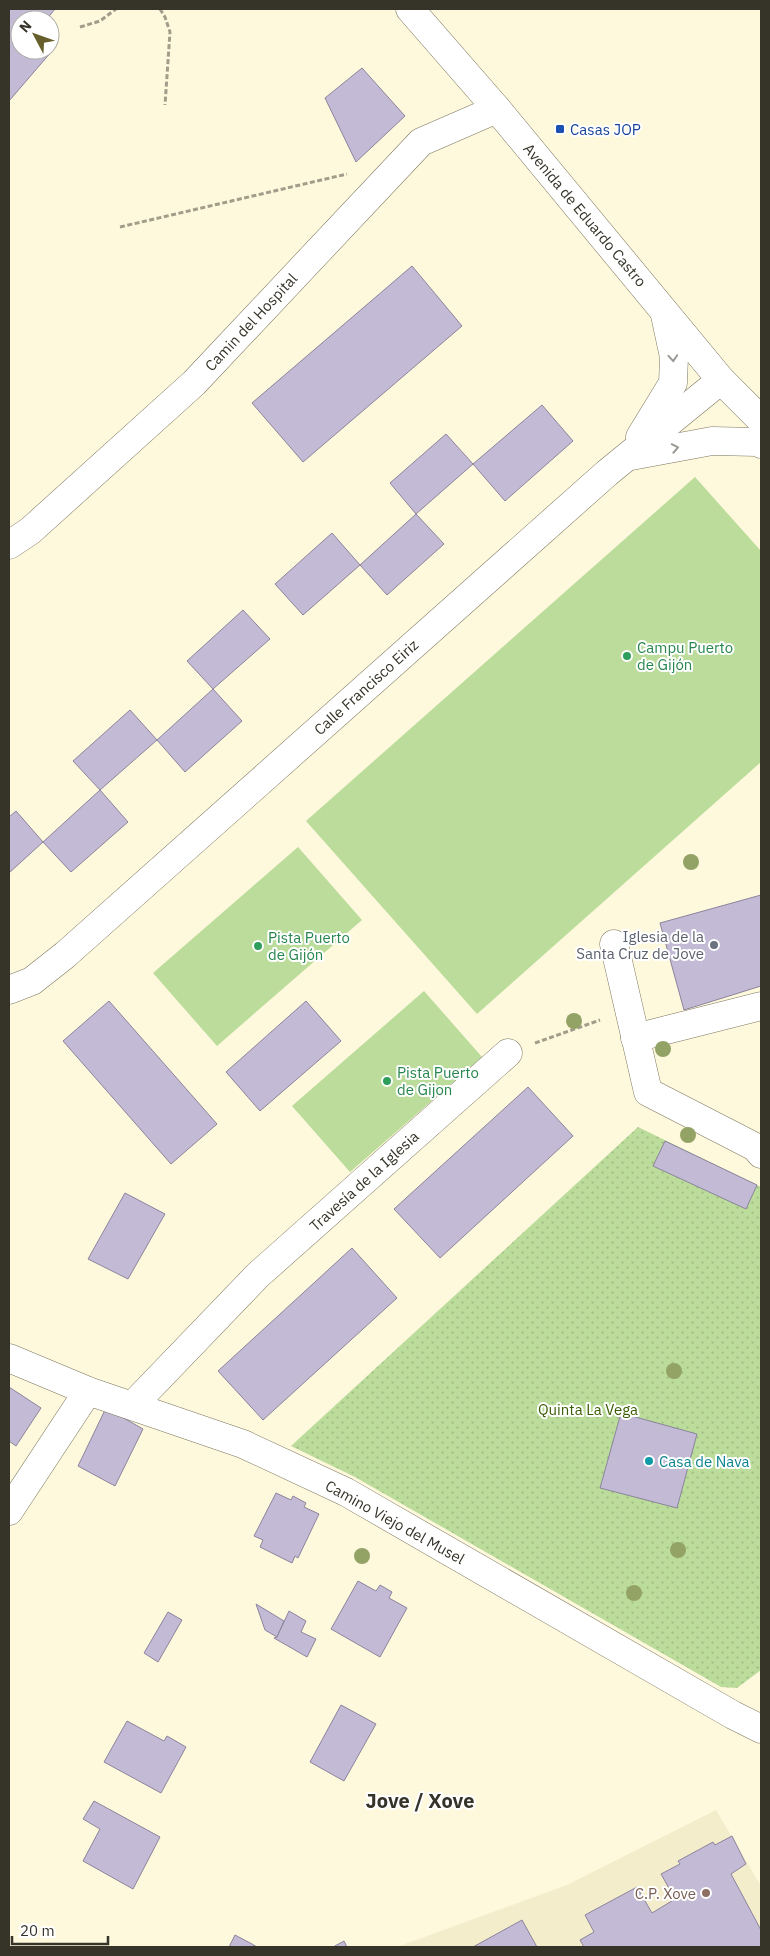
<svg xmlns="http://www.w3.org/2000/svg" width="770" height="1956" font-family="'IBM Plex Sans',sans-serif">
<defs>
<pattern id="park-dots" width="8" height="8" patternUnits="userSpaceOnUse" patternTransform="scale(1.25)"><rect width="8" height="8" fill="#bbdc9a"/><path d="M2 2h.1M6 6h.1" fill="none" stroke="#a1bd85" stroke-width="1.8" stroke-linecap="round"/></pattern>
</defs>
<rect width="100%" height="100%" fill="#fef8dd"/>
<polygon fill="#f4edcb" points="716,1810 761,1886 761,1947 397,1947 567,1885"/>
<g fill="#bbdc9a">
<polygon points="695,477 761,551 761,762 477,1014 306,821"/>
<polygon points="298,847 362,920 217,1046 153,973"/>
<polygon points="424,991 482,1057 350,1172 292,1106"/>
</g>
<polygon fill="url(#park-dots)" points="638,1127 761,1187 761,1670 737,1688 721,1687 355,1477 291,1446"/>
<g fill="#c3bbd5" stroke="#8b849c">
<polygon points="9,9 55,9 46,20 20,20 20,50 50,49 52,51 9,101"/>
<polygon points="362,68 405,116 356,162 325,98"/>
<polygon points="412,266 462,326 303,462 252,403"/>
<polygon points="542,405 573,441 505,501 473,464"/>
<polygon points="446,434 473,464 416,514 390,483"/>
<polygon points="416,514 444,544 387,595 360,565"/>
<polygon points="332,533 360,565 303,615 275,584"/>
<polygon points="243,610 270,639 213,689 187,661"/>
<polygon points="213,689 242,721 185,772 157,740"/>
<polygon points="130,710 157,740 100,790 73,761"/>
<polygon points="100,790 128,822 71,872 43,842"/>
<polygon points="16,811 43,842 9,873 9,817"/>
<polygon points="761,895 761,986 684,1010 660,923"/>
<polygon points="109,1001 217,1124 171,1164 63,1041"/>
<polygon points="306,1001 341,1041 260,1111 226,1072"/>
<polygon points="528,1087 573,1136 440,1258 394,1209"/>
<polygon points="665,1141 757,1185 746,1209 653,1166"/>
<polygon points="125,1193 165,1214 128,1279 88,1259"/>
<polygon points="352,1248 397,1298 263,1420 218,1371"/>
<polygon points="9,1387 41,1408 16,1446 9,1441"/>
<polygon points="106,1408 143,1429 115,1486 78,1466"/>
<polygon points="621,1413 697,1434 677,1508 600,1488"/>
<polygon points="276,1493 291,1500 293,1496 306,1503 304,1507 319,1514 298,1558 295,1556 292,1563 260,1547 263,1540 254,1536"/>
<polygon points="358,1581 376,1591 380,1585 392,1592 389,1598 407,1608 380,1657 331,1629"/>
<polygon points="256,1604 284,1621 277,1637 265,1630"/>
<polygon points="289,1611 306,1621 301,1632 316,1639 307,1657 274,1638 277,1637"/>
<polygon points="168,1612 182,1620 158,1662 144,1653"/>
<polygon points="341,1705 376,1724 344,1781 310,1762"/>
<polygon points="127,1721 164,1741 167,1736 186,1747 161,1793 104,1762"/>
<polygon points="94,1801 160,1837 133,1889 83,1861 100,1829 83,1819"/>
<polygon points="732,1836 746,1864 731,1874 761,1930 761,1947 584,1947 580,1940 594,1932 585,1915 637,1887 652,1913 675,1899 661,1874 680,1864 678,1861 713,1842 715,1845"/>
<polygon points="522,1920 537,1947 473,1947"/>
<polygon points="235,1935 252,1944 257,1947 229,1947"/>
<polygon points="344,1941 347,1947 333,1947"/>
</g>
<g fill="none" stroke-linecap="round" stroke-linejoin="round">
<defs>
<g id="minor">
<polyline points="410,9 497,109 721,380 761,420"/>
<polyline points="640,437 673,383 674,357 665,315"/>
<polyline points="631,456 712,441 757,442 761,444"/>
<polyline points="9,545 30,531 194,383 421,142 497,109"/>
<polyline points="614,944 648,1092 755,1147 761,1154"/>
<polyline points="9,990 32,981 65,955 607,473 721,380"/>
<polyline points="635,1038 761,1006"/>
<polyline points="9,1358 88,1391 243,1444 346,1492 733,1715 761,1729"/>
<polyline points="133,1405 258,1275 508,1053"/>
<polyline points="9,1511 88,1391"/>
</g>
</defs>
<use href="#minor" stroke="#7b765e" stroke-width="29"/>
<g stroke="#a29d8a" stroke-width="3" stroke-dasharray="5 2.5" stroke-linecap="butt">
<polyline points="160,9 165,17 170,32 165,105"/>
<polyline points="80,27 100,21 116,9"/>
<polyline points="120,227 347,174"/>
<polyline points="535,1043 600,1020"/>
</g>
<use href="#minor" stroke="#fff" stroke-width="28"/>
</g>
<g fill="#93a365">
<circle cx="691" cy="862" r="8"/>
<circle cx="574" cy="1021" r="8"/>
<circle cx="663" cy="1049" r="8"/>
<circle cx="688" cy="1135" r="8"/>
<circle cx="674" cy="1371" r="8"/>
<circle cx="678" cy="1550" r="8"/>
<circle cx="362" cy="1556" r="8"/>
<circle cx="634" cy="1593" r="8"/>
</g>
<defs><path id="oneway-chevron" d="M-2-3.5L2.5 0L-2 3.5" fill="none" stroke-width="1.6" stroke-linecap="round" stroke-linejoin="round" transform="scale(1.25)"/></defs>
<g stroke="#9a9a94">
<use href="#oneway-chevron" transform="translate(673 358) rotate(86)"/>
<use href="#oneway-chevron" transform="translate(675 448) rotate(-11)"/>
</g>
<rect fill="#1a4fb4" stroke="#fff" stroke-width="2" x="555" y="124" width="10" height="10" rx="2.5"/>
<g fill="#2e9e5b" stroke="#fff" stroke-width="2">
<circle cx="627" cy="656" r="5"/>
<circle cx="258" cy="946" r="5"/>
<circle cx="387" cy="1081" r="5"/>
</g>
<circle fill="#6b7280" stroke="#fff" stroke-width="2" cx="714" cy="945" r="5"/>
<circle fill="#0f9aa8" stroke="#fff" stroke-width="2" cx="649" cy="1461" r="5"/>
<circle fill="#8d6e63" stroke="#fff" stroke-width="2" cx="706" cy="1893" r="5"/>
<g text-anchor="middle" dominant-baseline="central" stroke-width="4" stroke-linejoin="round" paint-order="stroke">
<g font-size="15" fill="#164399" stroke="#fff" text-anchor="start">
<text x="570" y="129">Casas JOP</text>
</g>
<g font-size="15" fill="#363429" stroke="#fff">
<text transform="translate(585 215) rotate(50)">Avenida de Eduardo Castro</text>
<text transform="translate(251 322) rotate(-47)">Camin del Hospital</text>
<text transform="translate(366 687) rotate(-42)">Calle Francisco Eiriz</text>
<text transform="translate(364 1181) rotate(-42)">Travesía de la Iglesia</text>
<text transform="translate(395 1522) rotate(29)">Camino Viejo del Musel</text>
</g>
<g font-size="15" fill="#27864d" stroke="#fff" text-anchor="start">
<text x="637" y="647">Campu Puerto<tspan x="637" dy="17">de Gijón</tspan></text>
<text x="268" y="937">Pista Puerto<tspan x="268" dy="17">de Gijón</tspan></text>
<text x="397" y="1072">Pista Puerto<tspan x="397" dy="17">de Gijon</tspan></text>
</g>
<g font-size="15" fill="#5b616d" stroke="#fff" text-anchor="end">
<text x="704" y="936">Iglesia de la<tspan x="704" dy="17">Santa Cruz de Jove</tspan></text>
</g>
<g font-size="15" fill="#3b5d03" stroke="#fff">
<text x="588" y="1409">Quinta La Vega</text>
</g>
<g font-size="15" fill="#0d838f" stroke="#fff" text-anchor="start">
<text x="659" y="1461">Casa de Nava</text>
</g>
<g font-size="15" fill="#785e54" stroke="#fff" text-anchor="end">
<text x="696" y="1893">C.P. Xove</text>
</g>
<g font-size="20" font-weight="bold" fill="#363429" stroke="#fff">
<text x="420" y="1800">Jove / Xove</text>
</g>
</g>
<rect width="770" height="1956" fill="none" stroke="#363429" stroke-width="20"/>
<g transform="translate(35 35) rotate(311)"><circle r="24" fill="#ffffff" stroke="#afaea9"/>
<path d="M0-4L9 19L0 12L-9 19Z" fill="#665e2b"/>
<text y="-8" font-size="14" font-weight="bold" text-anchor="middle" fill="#363429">N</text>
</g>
<path d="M12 1936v8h96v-8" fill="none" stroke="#363429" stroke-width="2.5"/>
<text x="20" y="1936" font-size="15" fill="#363429" stroke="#ffffff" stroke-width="4" paint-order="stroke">20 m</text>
</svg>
